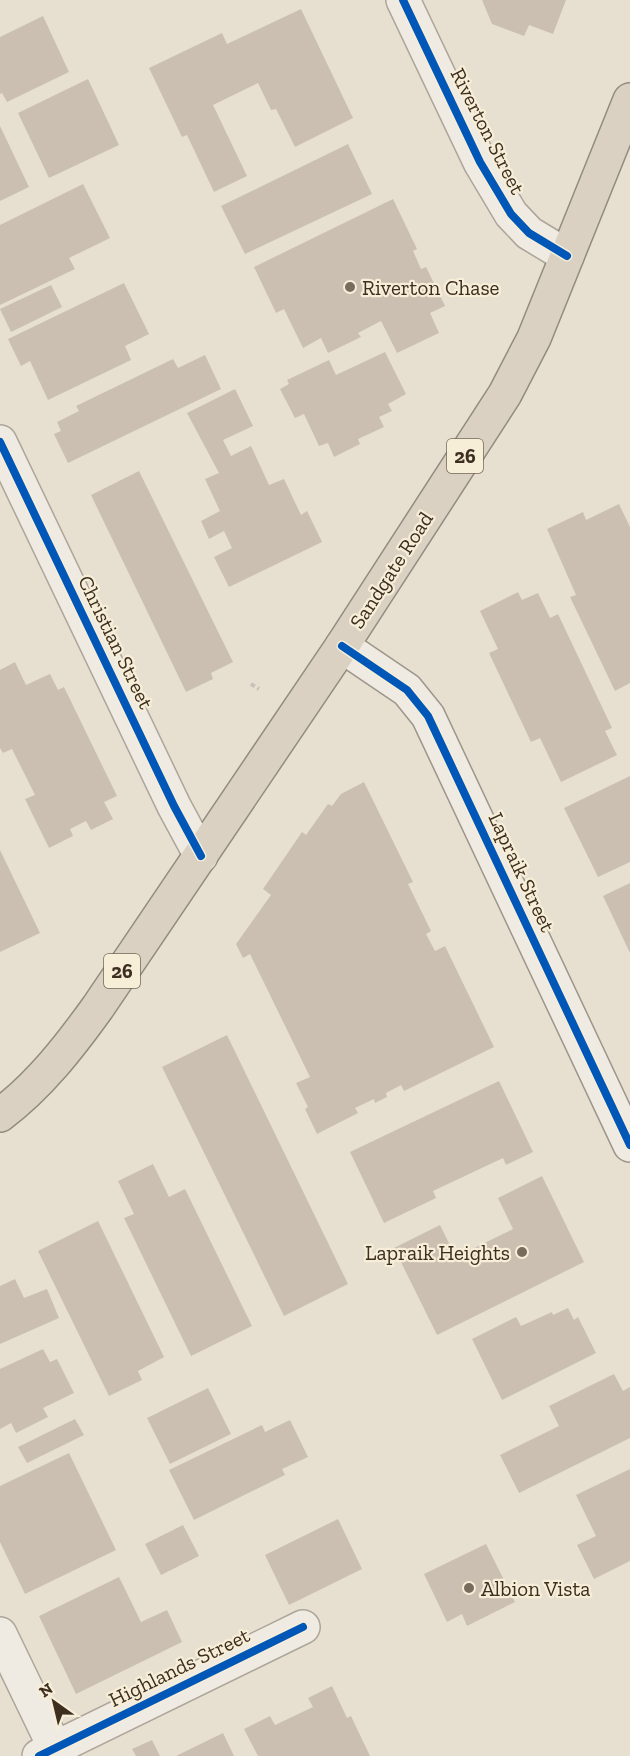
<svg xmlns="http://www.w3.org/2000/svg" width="630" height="1756" font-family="'Zilla Slab',serif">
<rect width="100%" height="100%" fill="#e7e0d1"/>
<g fill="#cbbfb2">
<polygon points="482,0 566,0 553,34 529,25 524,36 492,24"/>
<polygon points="301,9 353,118 295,147 276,109 271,110 258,83 213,105 247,176 214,192 187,135 182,137 149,68 222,33 227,44"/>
<polygon points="43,16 69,72 7,102 2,93 0,94 0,37"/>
<polygon points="88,79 119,145 49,178 18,113"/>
<polygon points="0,126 29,187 0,201"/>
<polygon points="348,144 372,194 245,254 221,206"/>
<polygon points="83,184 110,238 69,258 75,269 0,305 0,225"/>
<polygon points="393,199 417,249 413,251 421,269 426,267 445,306 430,313 439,333 397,353 381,321 358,333 361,337 328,353 321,338 303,348 284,309 276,313 254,267"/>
<polygon points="124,283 149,334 125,346 131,360 48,400 30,361 21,366 8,339"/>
<polygon points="51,285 62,307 11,332 0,309"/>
<polygon points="385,352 406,394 388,404 392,411 379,417 384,427 358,439 360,444 334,457 328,443 319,446 304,414 295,418 280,389 289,384 287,380 329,360 336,375"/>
<polygon points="205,355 221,389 68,463 54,434 61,431 57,422 79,411 76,406 173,359 178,368"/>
<polygon points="235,389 253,426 223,440 231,456 251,446 269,485 284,479 301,515 307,511 322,542 229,587 214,557 232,548 224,531 209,539 201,521 220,511 205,479 219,473 187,413"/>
<polygon points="139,471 233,662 211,673 213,679 186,692 91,495"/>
<polygon points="619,504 630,527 630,683 615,691 570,597 576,595 547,529 583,512 586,520"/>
<polygon points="518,592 522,600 538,593 550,618 558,614 612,728 605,731 617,755 561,782 540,738 531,742 489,653 498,649 480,611"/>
<polygon points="15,662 26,685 50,674 58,690 64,687 117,796 104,802 113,819 91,830 86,821 70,829 73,836 49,848 25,799 35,795 12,749 3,753 0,748 0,670"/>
<polygon points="630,776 630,862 598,877 564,808"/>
<polygon points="364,782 413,882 408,884 431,931 426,934 435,951 445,946 494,1047 404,1091 401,1085 386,1093 387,1097 375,1103 374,1099 355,1108 358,1113 317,1134 305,1109 308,1107 296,1083 310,1077 250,954 243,958 236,944 271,895 263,889 302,832 306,835 328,804 332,806 341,794"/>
<polygon points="0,850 40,933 0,952"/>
<polygon points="630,883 630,953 603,896"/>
<polygon points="227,1035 348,1284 284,1316 162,1067"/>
<polygon points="499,1081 533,1152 506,1165 503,1158 433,1191 436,1198 384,1223 350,1152"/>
<polygon points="153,1164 169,1197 185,1189 252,1326 191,1356 124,1218 134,1214 118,1181"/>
<polygon points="542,1176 584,1262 437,1335 394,1248 440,1225 456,1257 513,1229 498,1198"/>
<polygon points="98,1221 164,1357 138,1371 142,1380 109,1396 38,1251"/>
<polygon points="15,1279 24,1298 47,1289 59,1318 0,1344 0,1286"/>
<polygon points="568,1308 574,1320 578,1317 596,1353 502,1400 472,1339 516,1317 521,1326 552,1312 553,1315"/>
<polygon points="43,1349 50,1362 57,1359 74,1393 43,1408 48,1417 16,1433 11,1423 0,1429 0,1369"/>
<polygon points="614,1374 623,1391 630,1387 630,1438 519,1493 500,1455 559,1426 549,1406"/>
<polygon points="208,1388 231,1434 170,1464 147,1418"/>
<polygon points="75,1419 84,1435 27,1463 18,1447"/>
<polygon points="290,1420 308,1457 282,1469 285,1475 194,1520 169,1470 262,1425 265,1432"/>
<polygon points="69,1453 116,1550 25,1594 0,1542 0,1486"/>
<polygon points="630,1469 630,1561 594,1579 577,1545 596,1536 576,1495"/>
<polygon points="338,1519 362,1569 289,1605 265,1555"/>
<polygon points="183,1525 199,1556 161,1575 145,1544"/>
<polygon points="486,1544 515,1602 467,1626 462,1614 447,1622 424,1574"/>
<polygon points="119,1577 141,1622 167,1610 182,1642 76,1694 39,1616"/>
<polygon points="332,1686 347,1718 351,1716 370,1756 258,1756 244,1729 270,1716 275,1725 313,1707 308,1698"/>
<polygon points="223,1733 234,1756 176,1756"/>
<polygon points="152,1740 160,1756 136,1756 132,1749"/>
</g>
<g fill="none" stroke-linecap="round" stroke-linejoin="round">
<defs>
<g id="street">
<polyline points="403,0 480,162 511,214 529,233 567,256"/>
<polyline points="0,442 174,806 201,856"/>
<polyline points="0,1634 55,1748"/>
<polyline points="39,1756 303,1627"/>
</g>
<polyline id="secondary" points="342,646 407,690 428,716 630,1145"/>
<path id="highway" d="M0 1115C39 1086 70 1046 98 1007L342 646 505 394 534 338 630 100"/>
</defs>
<use href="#street" stroke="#ada599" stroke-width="36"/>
<use href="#secondary" stroke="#9c958a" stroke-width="36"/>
<use href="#highway" stroke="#928b80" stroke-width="36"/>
<polyline stroke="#c8c2b9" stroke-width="4" stroke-dasharray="4.5 3" stroke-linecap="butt" points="251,684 259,689"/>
<use href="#street" stroke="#efebe3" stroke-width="33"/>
<use href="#secondary" stroke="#efebe3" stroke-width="33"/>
<use href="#highway" stroke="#dad1c2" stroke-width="33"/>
<defs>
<g id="cycleway">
<polyline points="403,0 480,162 511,214 529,233 567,256"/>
<polyline points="0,442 174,806 201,856"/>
<polyline points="342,646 407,690 428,716 630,1145"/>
<polyline points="39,1756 303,1627"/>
</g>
</defs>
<use href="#cycleway" stroke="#f7eed8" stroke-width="11"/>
<use href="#cycleway" stroke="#0057b8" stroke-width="8"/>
</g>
<g fill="#786c5e" stroke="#f7eed8" stroke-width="2">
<circle cx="350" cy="287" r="6"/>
<circle cx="522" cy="1252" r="6"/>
<circle cx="469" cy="1588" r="6"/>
</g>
<g text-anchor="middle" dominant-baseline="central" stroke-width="4.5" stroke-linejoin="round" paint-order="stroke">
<g fill="#f7eed8" stroke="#756857" stroke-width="1.5">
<rect x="447" y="439" width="36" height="34" rx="4.5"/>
<rect x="104" y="954" width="36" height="34" rx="4.5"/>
</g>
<g font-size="20" font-weight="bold" fill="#3d2e20">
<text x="465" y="456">26</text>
<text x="122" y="971">26</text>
</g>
<g font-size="21" fill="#3d2e20" stroke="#f7eed8">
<text transform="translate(488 131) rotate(63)">Riverton Street</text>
<text transform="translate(391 570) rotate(-57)">Sandgate Road</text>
<text transform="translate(116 642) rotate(64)">Christian Street</text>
<text transform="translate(522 872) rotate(65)">Lapraik Street</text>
<text transform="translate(179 1667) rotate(-26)">Highlands Street</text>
</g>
<g font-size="21" fill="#3d2e20" stroke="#f7eed8" text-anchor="start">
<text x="362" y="287">Riverton Chase</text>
<text x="510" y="1252" text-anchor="end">Lapraik Heights</text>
<text x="481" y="1588">Albion Vista</text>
</g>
</g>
<g transform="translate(54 1702) rotate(326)" stroke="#f7eed8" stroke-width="4.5" paint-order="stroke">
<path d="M0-4.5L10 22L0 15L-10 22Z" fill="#3d2e20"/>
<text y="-9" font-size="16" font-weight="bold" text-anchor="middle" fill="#3d2e20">N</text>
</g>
</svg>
